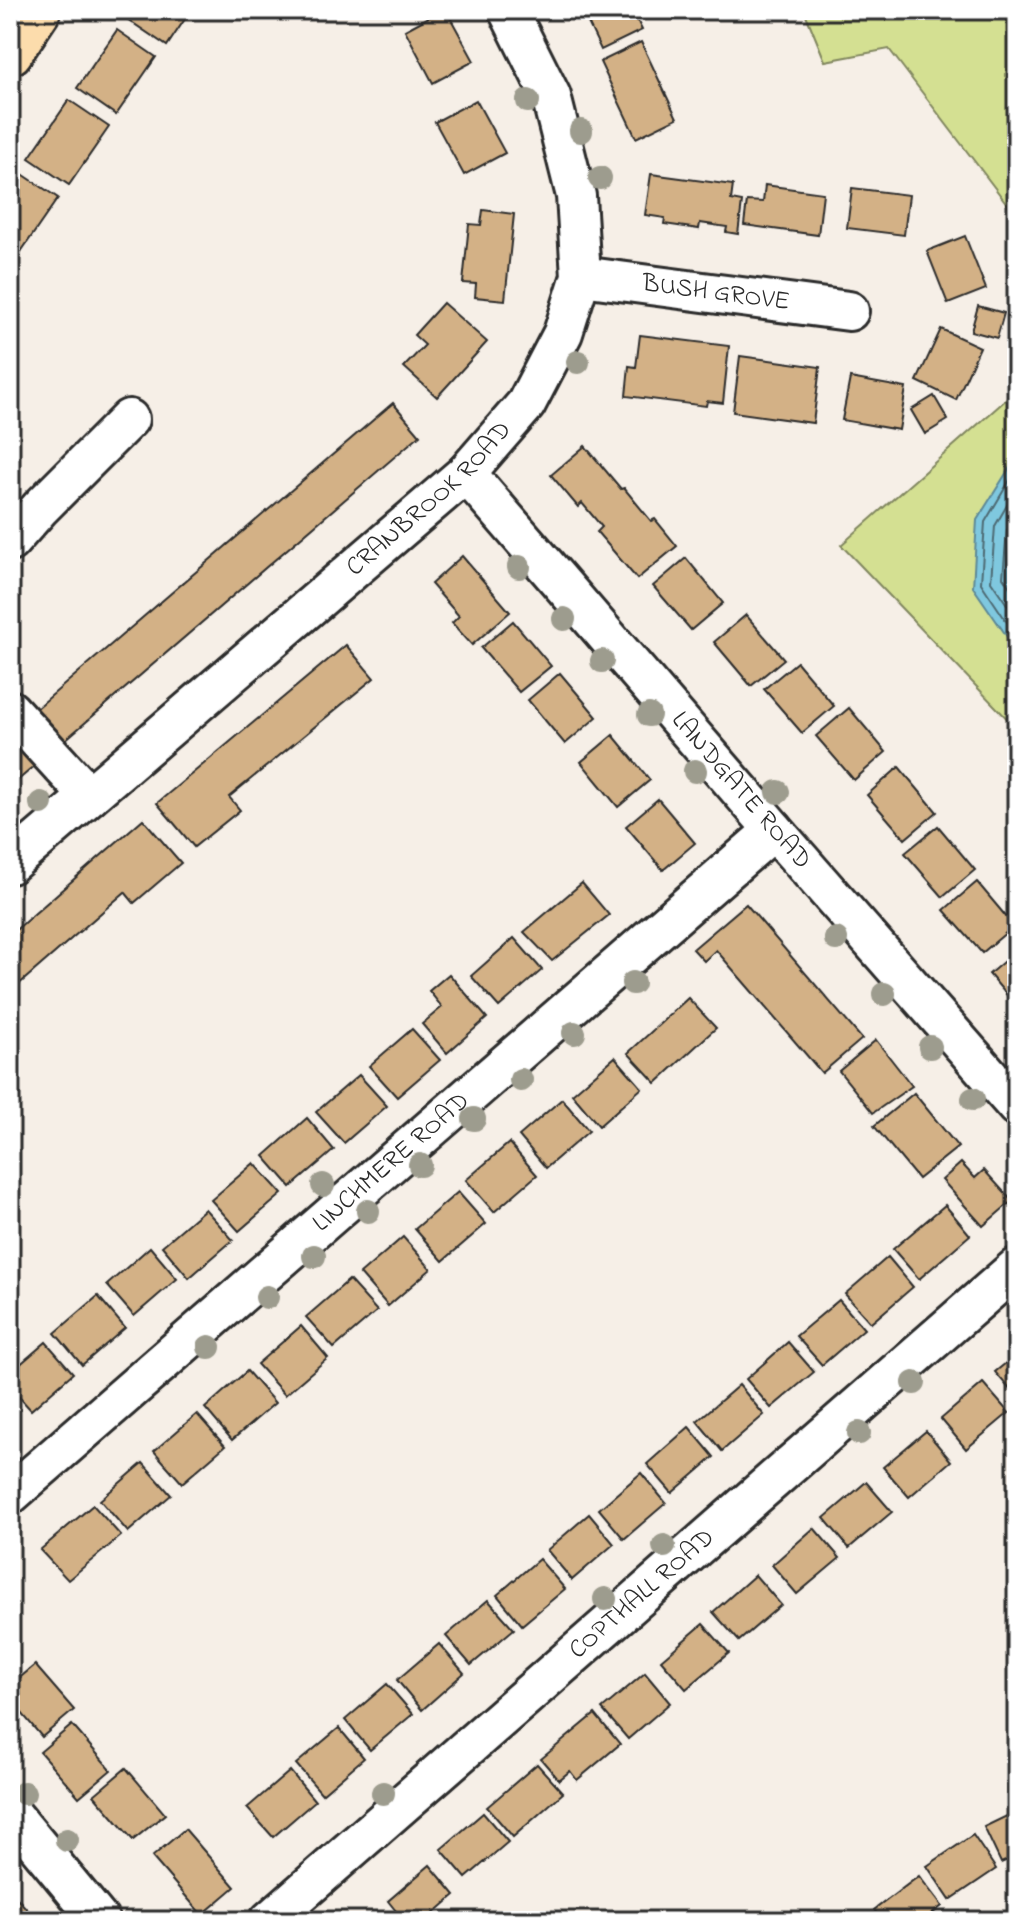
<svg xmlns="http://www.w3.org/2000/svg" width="1027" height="1931" font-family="'Indie Flower',sans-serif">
<rect width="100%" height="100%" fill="#f6efe7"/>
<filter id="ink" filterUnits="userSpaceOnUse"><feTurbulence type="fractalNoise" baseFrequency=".0125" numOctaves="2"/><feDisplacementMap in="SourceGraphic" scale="16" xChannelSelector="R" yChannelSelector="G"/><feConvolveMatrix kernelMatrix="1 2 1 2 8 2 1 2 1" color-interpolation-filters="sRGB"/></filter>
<g filter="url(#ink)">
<g fill="#d4e092" stroke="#80865e" stroke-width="2">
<polygon points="804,10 1017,10 1017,217 889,49 825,61"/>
<polygon points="1017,390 1017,729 841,545"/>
</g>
<polygon fill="#7fc8df" stroke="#5d8997" stroke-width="2" points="1017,456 1017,651 973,587 977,520"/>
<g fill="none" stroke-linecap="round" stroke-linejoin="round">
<g stroke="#4d6a73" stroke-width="2">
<polyline points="1017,468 985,522 981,583 1017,637"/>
<polyline points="1017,488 995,526 991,581 1017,619"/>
<polyline points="1017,512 1007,530 1003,577 1017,598"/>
</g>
</g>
<g fill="#d3b186" stroke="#2b2b2b" stroke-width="2">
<polygon points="134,10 191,10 167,46 127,19"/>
<polygon points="442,10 446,10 474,61 433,83 405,30"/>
<polygon points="582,10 632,10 642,30 601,50"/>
<polygon points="117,30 156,57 116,115 77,88"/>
<polygon points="641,42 677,118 636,138 600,62"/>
<polygon points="69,100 109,127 69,185 29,158"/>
<polygon points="476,100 505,153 464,175 435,122"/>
<polygon points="18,171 58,198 18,256 10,250 10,183"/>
<polygon points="651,174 733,185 731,200 742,202 738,234 726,232 727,227 700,223 699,229 664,224 665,218 645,215"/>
<polygon points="765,185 823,193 818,235 744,225 747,201 763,202"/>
<polygon points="852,188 909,195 904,235 847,228"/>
<polygon points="483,210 514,214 505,300 475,297 476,284 463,283 469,224 481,225"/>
<polygon points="965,236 986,289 948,304 927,251"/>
<polygon points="443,303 487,342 437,397 404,367 425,345 414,335"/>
<polygon points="978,306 1004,313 997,338 971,331"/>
<polygon points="941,329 980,347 956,400 917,381"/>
<polygon points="640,335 729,346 723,403 707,401 706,406 626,396 629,366 636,367"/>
<polygon points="740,356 820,367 813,423 733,412"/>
<polygon points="850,378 906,388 899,430 842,420"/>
<polygon points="934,396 948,420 925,434 911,410"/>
<polygon points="393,403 420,435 58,746 30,714"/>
<polygon points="585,446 621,489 624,488 651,521 655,519 677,546 637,579 597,532 602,527 582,503 578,507 551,475"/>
<polygon points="462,556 510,612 472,645 452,623 459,616 431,584"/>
<polygon points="686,558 723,603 691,630 653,586"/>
<polygon points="746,615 784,659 751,686 714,642"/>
<polygon points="513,621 551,666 519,692 481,648"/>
<polygon points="346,645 374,678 229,797 240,810 194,847 157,803"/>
<polygon points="797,662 834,706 802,733 764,689"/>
<polygon points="560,673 597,717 565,744 528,700"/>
<polygon points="849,708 886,752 854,780 816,736"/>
<polygon points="10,730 44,758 10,787"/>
<polygon points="613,735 650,780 618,807 581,762"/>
<polygon points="899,767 937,812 905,839 867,795"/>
<polygon points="658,799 695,843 663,870 626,826"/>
<polygon points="143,819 181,863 134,903 125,892 10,992 10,935"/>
<polygon points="938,826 975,870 943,897 905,853"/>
<polygon points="977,882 1014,926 982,953 944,910"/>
<polygon points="582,883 609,915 552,961 524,932"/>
<polygon points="746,904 862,1039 822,1073 716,950 704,961 693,949"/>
<polygon points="514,938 542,970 499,1007 471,976"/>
<polygon points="1017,950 1017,1007 989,974"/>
<polygon points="449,974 487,1018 447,1053 422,1024 442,1007 429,991"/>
<polygon points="688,998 716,1028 656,1083 628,1053"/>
<polygon points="412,1029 440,1060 397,1097 369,1066"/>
<polygon points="876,1040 912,1086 873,1113 839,1071"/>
<polygon points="615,1057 642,1088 599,1126 572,1094"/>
<polygon points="359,1075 387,1106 344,1143 316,1112"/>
<polygon points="914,1093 958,1147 918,1179 874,1126"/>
<polygon points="562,1099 589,1131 546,1168 519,1136"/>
<polygon points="307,1118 334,1150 291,1187 264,1156"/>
<polygon points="509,1143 537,1175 494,1212 466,1180"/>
<polygon points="254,1163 282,1194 239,1231 211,1200"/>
<polygon points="961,1163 975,1178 984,1170 1012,1201 983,1226 942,1180"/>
<polygon points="458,1192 486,1224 443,1261 415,1229"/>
<polygon points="945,1205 970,1235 919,1279 893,1249"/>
<polygon points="205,1209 233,1240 189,1278 162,1246"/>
<polygon points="403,1237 431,1269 388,1306 360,1274"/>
<polygon points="150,1247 177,1279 134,1316 107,1285"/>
<polygon points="888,1257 913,1287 871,1323 845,1294"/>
<polygon points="349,1280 377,1311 334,1348 306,1317"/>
<polygon points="98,1296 125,1328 82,1365 55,1333"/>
<polygon points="839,1300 864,1329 822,1365 796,1336"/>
<polygon points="301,1326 328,1358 285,1395 257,1364"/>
<polygon points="46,1342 73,1373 31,1410 10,1387 10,1373"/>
<polygon points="788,1342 814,1372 771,1408 746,1379"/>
<polygon points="1017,1354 1017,1398 995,1372"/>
<polygon points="247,1371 275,1403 232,1440 205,1408"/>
<polygon points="983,1383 1009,1413 966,1449 941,1419"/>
<polygon points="739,1385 764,1415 722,1451 697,1421"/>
<polygon points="197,1414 225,1446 182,1483 154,1451"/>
<polygon points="689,1427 714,1457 672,1493 647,1464"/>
<polygon points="926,1431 951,1461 909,1497 883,1467"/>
<polygon points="143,1463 171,1495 128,1532 100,1500"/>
<polygon points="641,1473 666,1503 624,1539 599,1509"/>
<polygon points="866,1482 892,1512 849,1548 824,1518"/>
<polygon points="93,1505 121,1536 68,1580 40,1550"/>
<polygon points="589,1514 614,1544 572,1580 547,1550"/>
<polygon points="814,1528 840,1558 797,1594 772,1565"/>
<polygon points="539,1559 565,1589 522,1625 497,1595"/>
<polygon points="755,1575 781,1605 739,1641 713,1612"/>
<polygon points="488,1600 514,1629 471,1665 446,1636"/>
<polygon points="703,1624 729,1653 686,1689 661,1660"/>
<polygon points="439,1644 464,1673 422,1710 397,1680"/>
<polygon points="35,1665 74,1710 42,1737 10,1699 10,1686"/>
<polygon points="645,1673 670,1703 628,1739 602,1709"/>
<polygon points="387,1684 413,1714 370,1750 345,1720"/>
<polygon points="595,1714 620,1744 577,1780 570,1771 559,1780 541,1759"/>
<polygon points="72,1725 111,1770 79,1797 40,1752"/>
<polygon points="339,1728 364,1758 322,1794 296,1764"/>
<polygon points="537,1764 563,1793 513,1837 487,1807"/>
<polygon points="126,1768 165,1814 133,1840 94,1795"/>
<polygon points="290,1771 315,1801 273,1837 247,1808"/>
<polygon points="1017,1811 1017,1856 1001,1863 984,1827"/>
<polygon points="483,1813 508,1842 466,1878 441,1849"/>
<polygon points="185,1829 235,1887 202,1915 152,1857"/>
<polygon points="973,1835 996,1869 950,1900 927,1866"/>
<polygon points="430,1865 455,1895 425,1921 404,1921 388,1901"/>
<polygon points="919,1876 942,1906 923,1921 883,1921 874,1910"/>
<polygon points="10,1890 33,1916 28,1921 10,1921"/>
</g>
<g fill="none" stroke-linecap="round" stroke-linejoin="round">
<defs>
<g id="minor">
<path id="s1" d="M581 276 849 311"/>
<path id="s2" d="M466 473 774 830 1017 1107"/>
<polyline points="10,542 40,508 129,419"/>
<polyline points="10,710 89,796"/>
<path id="s3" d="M10 864 466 473 526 404 563 333 581 276 576 196 551 96 508 10"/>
<path id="s4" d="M10 1495 774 830"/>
<polyline points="10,1812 100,1921"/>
<path id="s5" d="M269 1921 1017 1267"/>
</g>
<polyline id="primary" points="10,52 38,10"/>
</defs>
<use href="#minor" stroke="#2b2b2b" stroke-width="44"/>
<use href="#primary" stroke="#2b2b2b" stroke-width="50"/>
<use href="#minor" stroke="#fff" stroke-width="38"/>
<use href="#primary" stroke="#fcdcac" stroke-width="44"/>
</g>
<g fill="#9d9c8e">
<circle cx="528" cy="101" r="12"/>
<circle cx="581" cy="131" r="12"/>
<circle cx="600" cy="178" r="12"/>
<circle cx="578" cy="362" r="12"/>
<circle cx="519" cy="567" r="12"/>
<circle cx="564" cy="619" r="12"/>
<circle cx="602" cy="661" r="12"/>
<circle cx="649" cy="715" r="12"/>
<circle cx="695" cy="771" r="12"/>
<circle cx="778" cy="792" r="12"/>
<circle cx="41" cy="803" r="12"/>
<circle cx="836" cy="939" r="12"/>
<circle cx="633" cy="983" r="12"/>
<circle cx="884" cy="994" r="12"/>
<circle cx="574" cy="1033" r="12"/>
<circle cx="930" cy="1047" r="12"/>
<circle cx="521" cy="1080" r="12"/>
<circle cx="973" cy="1099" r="12"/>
<circle cx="474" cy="1119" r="12"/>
<circle cx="420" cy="1165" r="12"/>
<circle cx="323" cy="1185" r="12"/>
<circle cx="368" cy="1211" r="12"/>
<circle cx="314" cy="1256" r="12"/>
<circle cx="267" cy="1297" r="12"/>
<circle cx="209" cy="1347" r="12"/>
<circle cx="914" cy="1383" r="12"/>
<circle cx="859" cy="1433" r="12"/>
<circle cx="664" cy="1546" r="12"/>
<circle cx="605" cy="1599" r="12"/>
<circle cx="24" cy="1793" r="12"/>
<circle cx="383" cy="1793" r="12"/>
<circle cx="67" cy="1840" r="12"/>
</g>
</g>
<g text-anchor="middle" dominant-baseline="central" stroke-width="7" stroke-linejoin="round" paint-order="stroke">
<g font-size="26" fill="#2b2b2b" stroke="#fff">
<text stroke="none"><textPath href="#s1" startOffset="136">BUSH GROVE</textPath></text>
<text stroke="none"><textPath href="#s3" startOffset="556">CRANBROOK ROAD</textPath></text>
<text stroke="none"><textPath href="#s2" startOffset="420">LANDGATE ROAD</textPath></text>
<text stroke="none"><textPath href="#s4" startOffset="506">LINCHMERE ROAD</textPath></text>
<text stroke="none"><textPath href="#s5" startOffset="496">COPTHALL ROAD</textPath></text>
</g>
</g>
<rect width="1027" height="1931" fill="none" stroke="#fff" stroke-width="40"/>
<rect x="20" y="20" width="987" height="1891" fill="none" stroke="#2b2b2b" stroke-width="3" filter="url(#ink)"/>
</svg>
